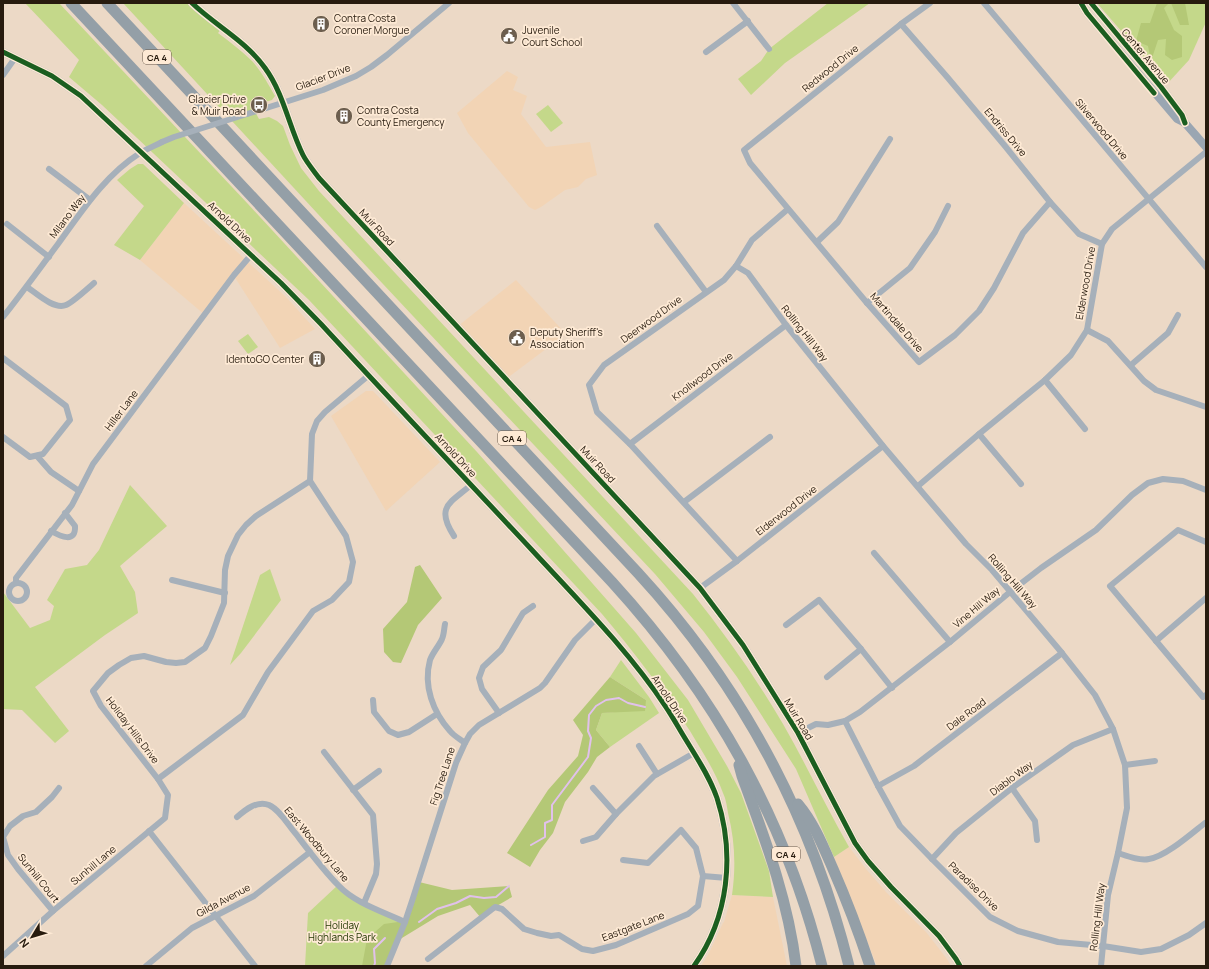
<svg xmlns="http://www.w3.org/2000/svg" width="1209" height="969" font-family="Manrope,sans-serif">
<rect width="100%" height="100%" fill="#ecd9c6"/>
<g fill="#f2d4b5">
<polygon points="507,71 518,77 513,90 527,96 521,114 546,147 590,142 597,175 586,179 578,187 565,190 541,207 535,210 529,207 468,133 457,113"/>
<polygon points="184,203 287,298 315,329 280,348 234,276 205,315 140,260"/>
<polygon points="516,280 566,334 506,379 458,326"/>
<polygon points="366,391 373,391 440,462 386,511 331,416"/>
<polygon points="849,847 866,869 886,892 926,932 947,959 951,966 877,966 834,857"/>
<polygon points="732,895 773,897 787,966 701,966 709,953 723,923 724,922"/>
</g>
<g fill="#c4d88a">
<path d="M25 3H59L248 204 477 452 636 633 688 700 727 766 741 793 769 871 773 897 732 895C736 867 735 841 728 813 727 807 726 799 723 793 715 771 702 751 690 731 663 690 634 652 602 614L309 300 102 105 69 77 79 60Z"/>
<path d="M123 3H192L222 28 218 33C230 42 242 51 252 61 262 72 268 84 275 96L272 100 252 106 259 119 269 117 277 121 283 126 290 145 301 168 319 191 693 594C726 635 756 678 783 724 806 764 826 807 849 847L834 857 796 769 737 677 704 632 655 574 353 252Z"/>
<polygon points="828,3 870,3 785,63 751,95 738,79 761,61 769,49"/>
<polygon points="1097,3 1206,3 1206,22 1189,60 1167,84"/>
<polygon points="548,105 563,123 551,132 536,114"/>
<polygon points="138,164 143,164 184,203 140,260 114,245 144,206 117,180 130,169"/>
<polygon points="248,334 258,347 248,354 238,341"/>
<polygon points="130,485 167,526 120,566 135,592 138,613 105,635 35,687 69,731 55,743 22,710 3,709 3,592 30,628 50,620 54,606 47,600 65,569 87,565 99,550"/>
<polygon points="270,569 281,600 241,653 230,665 260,575"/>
<polygon points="621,660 649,697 659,713 610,747 596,730 602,713 615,712 646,700 610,677"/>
<polygon points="338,885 350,896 405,922 387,966 305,966 308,913"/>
</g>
<g fill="#b4c876">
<polygon points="1157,3 1169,3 1164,8 1174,30 1182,36 1182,57 1172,60 1165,55 1166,39 1158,40 1151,61 1148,46 1136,41 1141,23 1150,23"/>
<polygon points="1171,3 1185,3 1189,25 1180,25"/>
<polygon points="420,565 442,598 418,625 401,663 393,662 384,652 383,629 407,602 415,567"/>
<polygon points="610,677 646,700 645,711 602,713 596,730 610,747 597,757 588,772 565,802 553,833 540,850 530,867 507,853 548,790 578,756 583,735 573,720"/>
<polygon points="419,882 452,890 509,886 512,897 495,907 481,918 470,905 438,916 397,941 387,966 362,966 367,939 384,924 405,921"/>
</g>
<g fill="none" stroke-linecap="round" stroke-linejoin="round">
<g stroke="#e1c1eb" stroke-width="2">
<polyline points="531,845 545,837 545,823 552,820 552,805 588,757 591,738 588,731 589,715 596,706 606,700 619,698 628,703 645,707"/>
<polyline points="419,922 437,909 456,903 470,896 484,898 496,897 509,886"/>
<polyline points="374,966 375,963 374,949 385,938"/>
</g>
<g stroke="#a6b0ba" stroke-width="6">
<polyline points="733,3 769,49"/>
<polyline points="930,3 901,24 744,150 750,163 867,303 919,362 955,335 979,311 994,288 1023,233 1050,202"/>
<polyline points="984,3 1206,267"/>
<polyline points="901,24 948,78 1005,146 1050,202 1079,234 1102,244"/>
<polyline points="706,52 748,21"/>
<polyline points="3,75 15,58"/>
<polyline points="247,114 323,90 356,76 371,67 387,55 449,3"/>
<polyline points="49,169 90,200"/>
<polyline points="7,224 49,257"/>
<polyline points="657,226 706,292"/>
<polyline points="817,242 838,222 890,139"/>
<polyline points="736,266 748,273 786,325 883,446 966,544 992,570 1062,653 1095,695 1113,729 1125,765 1127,808 1118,853 1108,895 1101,966"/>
<path d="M27 287C36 293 54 310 66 305 73 302 88 288 94 283"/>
<polyline points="867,303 910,268 935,232 948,206"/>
<path d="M3 317C22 293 40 268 58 244 82 211 105 175 140 153 147 149 154 146 162 142"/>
<polyline points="1087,330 1108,341 1144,381 1156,390 1206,407"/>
<polyline points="3,358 66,406 70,420 43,454 30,457 3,437"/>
<polyline points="1131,365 1168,333 1178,315"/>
<polyline points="1045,380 1085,429"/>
<polyline points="979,434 1021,484"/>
<polyline points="630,444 786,325"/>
<polyline points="37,456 51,472 79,491"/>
<polyline points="918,486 979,434 1045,380 1071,355 1087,330 1102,244 1112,229 1206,152"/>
<polyline points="684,502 770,437"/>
<path d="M51 531C60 536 76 544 75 526L65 513"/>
<path d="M454 536C435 507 450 503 471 485"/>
<polyline points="1206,542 1178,530 1110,586 1203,697 1206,695"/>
<polyline points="874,553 950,642"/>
<polyline points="737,561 630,444 597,412 589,385 604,365 724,280 736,266 752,240 788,209"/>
<polyline points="172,580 225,593"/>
<polyline points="16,582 16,578 72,505 93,464 234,275 251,255"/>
<circle cx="18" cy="592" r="9"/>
<polyline points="700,588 737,561 883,446"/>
<path d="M445 624C444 629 444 635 442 639 439 646 433 652 430 660 423 686 433 712 450 731 454 736 460 739 465 743"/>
<polyline points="786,625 819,600 861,649 892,688"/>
<polyline points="1156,641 1206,598"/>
<polyline points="827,677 861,649"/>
<polyline points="373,700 374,712 389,731 398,735 409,732 437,714"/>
<polyline points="499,713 482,689 479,678 483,667 501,650 523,613 533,606"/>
<polyline points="845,721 878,786 900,826 932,859 990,917 1018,931 1058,942 1103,946 1141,952 1161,949 1189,935 1206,923"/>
<polyline points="798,733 816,724 828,725 845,721 860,712 950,642 1010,592 1041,568 1096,530 1132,495 1148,483 1163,479 1183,481 1206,490"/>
<polyline points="639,746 657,774"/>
<polyline points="324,752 373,815 377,864 376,874 364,903"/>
<polyline points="1125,765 1155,761"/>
<polyline points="158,779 243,715 268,672 313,611 332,600 349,582 353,562 346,536 310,481 312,434 317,421 325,412 369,375"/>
<polyline points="878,786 914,766 1062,653"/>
<polyline points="593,788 616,814"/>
<polyline points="1012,788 1035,821 1037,840"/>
<polyline points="353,790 379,771"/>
<path d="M237 817C245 810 257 800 269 805 280 810 288 825 296 834 309 851 323 870 339 886 355 903 384 912 405 922"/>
<polyline points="149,831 255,966"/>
<polyline points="583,841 596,837 616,814 654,776 694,753"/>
<path d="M1118 853C1127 856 1139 861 1149 859 1165 857 1191 834 1205 823"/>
<polyline points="932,859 956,833 1012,788 1073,745 1113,729"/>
<polyline points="703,876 727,878"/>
<polyline points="53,911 18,869 8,855 3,837 10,826 23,816 36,812 52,797 59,788"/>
<polyline points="3,956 53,911 165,818 168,795 158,779 101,706 93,691 108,673 119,665 131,658 144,656 166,662 176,663 185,662 205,648 211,636 224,603 225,570 228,556 238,535 246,525 256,516 310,481"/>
<polyline points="428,959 495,907 502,909 524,929 537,933 551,936 559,935 582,949 593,951 616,945 688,914 698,906 703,876 696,848 681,830 648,863 623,860"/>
<polyline points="146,966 192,928 254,896 310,852"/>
<polyline points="387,966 405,922 413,898 456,763 465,743 470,734 479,725 540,688 545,683 575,640 596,619"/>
</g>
<g stroke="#9aa6b2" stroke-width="8">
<path d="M192 3C216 26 246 41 265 68 284 94 289 127 303 155 307 163 314 171 319 178L700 588 743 645 798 733 855 843 868 861 891 887 939 936 956 959 960 966"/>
<polyline points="1081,3 1087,13 1177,119 1185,123"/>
<polyline points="1091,3 1161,87 1182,115 1185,123 1206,147"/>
<path d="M3 52 52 76 81 96 251 255 281 283 321 324C390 399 461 474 531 549 578 600 628 650 666 707 672 716 677 725 683 735 695 755 709 775 717 798 735 854 729 917 694 966"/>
</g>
<g stroke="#949fa7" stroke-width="11">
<path d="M71 3 612 582C714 694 785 818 822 966"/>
<path d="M107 3 638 573C741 685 812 818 849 966"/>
<path d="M739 765 742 776C765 839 788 899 796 966"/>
<path d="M798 804C814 823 823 846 833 869 847 901 859 933 870 966"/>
</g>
<polyline stroke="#a6b0ba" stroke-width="6" points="162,142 174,137 247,114"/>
<defs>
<g id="cycleway">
<path d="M192 3C216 26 246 41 265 68 284 94 289 127 303 155 307 163 314 171 319 178L700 588 743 645 798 733 855 843 868 861 891 887 939 936 956 959 960 966"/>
<polyline points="1081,3 1087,13 1154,93"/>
<polyline points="1091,3 1161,87 1182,115 1185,123"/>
<path d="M3 52 52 76 81 96 251 255 281 283 321 324C390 399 461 474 531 549 578 600 628 650 666 707 672 716 677 725 683 735 695 755 709 775 717 798 735 854 729 917 694 966"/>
</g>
</defs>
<use href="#cycleway" stroke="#feead5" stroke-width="8"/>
<use href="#cycleway" stroke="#1b5e20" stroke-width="5"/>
</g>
<defs>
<symbol id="building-disc" viewBox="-11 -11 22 22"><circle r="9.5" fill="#6c5e4e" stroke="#feead5"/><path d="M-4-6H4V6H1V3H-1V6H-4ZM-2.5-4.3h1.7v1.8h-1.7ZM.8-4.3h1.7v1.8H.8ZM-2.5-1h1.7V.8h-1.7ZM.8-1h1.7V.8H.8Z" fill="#fff"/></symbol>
<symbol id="civic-disc" viewBox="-11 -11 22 22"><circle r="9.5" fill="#6c5e4e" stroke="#feead5"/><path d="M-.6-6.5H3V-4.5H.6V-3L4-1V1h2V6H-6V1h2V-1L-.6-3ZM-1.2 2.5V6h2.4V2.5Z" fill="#fff"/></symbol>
<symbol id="bus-disc" viewBox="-11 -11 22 22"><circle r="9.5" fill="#6c5e4e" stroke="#feead5"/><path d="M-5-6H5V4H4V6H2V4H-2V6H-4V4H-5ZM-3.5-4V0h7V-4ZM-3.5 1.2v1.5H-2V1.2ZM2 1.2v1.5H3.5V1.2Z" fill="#fff"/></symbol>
</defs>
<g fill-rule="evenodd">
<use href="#building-disc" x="311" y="14" width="20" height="20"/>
<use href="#civic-disc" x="499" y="26" width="20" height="20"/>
<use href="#bus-disc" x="249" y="95" width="20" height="20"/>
<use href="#building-disc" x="334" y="106" width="20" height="20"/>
<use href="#civic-disc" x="507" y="328" width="20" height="20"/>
<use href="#building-disc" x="307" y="349" width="20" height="20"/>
</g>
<g text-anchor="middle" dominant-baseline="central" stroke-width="3.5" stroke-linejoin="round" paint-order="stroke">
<g fill="#feead5" stroke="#68594a" stroke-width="1">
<rect x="143" y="50" width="28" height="14" rx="3"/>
<rect x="498" y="431" width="28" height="14" rx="3"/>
<rect x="772" y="847" width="28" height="14" rx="3"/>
</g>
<g font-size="9" font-weight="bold" fill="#271b0e">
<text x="157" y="57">CA 4</text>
<text x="512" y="438">CA 4</text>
<text x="786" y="854">CA 4</text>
</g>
<g font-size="10" fill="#271b0e" stroke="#feead5" text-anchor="start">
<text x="334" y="18">Contra Costa<tspan x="334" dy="12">Coroner Morgue</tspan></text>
<text x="522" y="30">Juvenile<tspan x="522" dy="12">Court School</tspan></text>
<text x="246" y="99" text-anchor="end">Glacier Drive<tspan x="246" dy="12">&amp; Muir Road</tspan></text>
<text x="357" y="110">Contra Costa<tspan x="357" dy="12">County Emergency</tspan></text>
<text x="530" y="332">Deputy Sheriff's<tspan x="530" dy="12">Association</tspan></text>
<text x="304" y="359" text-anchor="end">IdentoGO Center</text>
</g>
<g font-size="10" fill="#271b0e" stroke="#feead5">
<text transform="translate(1146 56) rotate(50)">Center Avenue</text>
<text transform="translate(830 68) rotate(-39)">Redwood Drive</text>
<text transform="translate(323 77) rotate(-21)">Glacier Drive</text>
<text transform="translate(1102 129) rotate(50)">Silverwood Drive</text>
<text transform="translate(1006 132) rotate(50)">Endriss Drive</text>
<text transform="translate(67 216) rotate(-53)">Milano Way</text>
<text transform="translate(230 222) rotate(43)">Arnold Drive</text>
<text transform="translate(377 227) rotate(47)">Muir Road</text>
<text transform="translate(1085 283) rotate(-80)">Elderwood Drive</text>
<text transform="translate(651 319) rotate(-36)">Deerwood Drive</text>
<text transform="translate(897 322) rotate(49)">Martindale Drive</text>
<text transform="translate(805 333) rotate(52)">Rolling Hill Way</text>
<text transform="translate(702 376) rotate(-37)">Knollwood Drive</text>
<text transform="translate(121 410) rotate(-53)">Hiller Lane</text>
<text transform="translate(456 455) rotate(47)">Arnold Drive</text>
<text transform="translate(598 464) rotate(47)">Muir Road</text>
<text transform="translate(786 510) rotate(-38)">Elderwood Drive</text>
<text transform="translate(1013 581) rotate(49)">Rolling Hill Way</text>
<text transform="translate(976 607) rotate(-40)">Vine Hill Way</text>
<text transform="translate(670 699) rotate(56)">Arnold Drive</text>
<text transform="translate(966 714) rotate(-37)">Dale Road</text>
<text transform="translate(799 719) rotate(59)">Muir Road</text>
<text transform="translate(133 730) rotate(53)">Holiday Hills Drive</text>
<text transform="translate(442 776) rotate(-72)">Fig Tree Lane</text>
<text transform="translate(1011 778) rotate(-37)">Diablo Way</text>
<text transform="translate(317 844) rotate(50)">East Woodbury Lane</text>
<text transform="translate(93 865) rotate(-40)">Sunhill Lane</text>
<text transform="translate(39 878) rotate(51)">Sunhill Court</text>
<text transform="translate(974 886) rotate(44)">Paradise Drive</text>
<text transform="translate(223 900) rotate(-28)">Gilda Avenue</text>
<text transform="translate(1097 917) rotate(-83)">Rolling Hill Way</text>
<text transform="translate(633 926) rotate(-21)">Eastgate Lane</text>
</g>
<g font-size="10" fill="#243803" stroke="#feead5">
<text x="342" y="925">Holiday<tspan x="342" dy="12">Highlands Park</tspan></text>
</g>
</g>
<rect width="1209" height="969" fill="none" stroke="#271b0e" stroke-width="8"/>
<g transform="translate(32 937) rotate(232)" stroke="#feead5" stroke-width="3" paint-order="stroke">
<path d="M0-3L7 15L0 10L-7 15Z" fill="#271b0e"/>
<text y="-6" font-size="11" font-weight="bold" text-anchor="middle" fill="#271b0e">N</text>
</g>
</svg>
